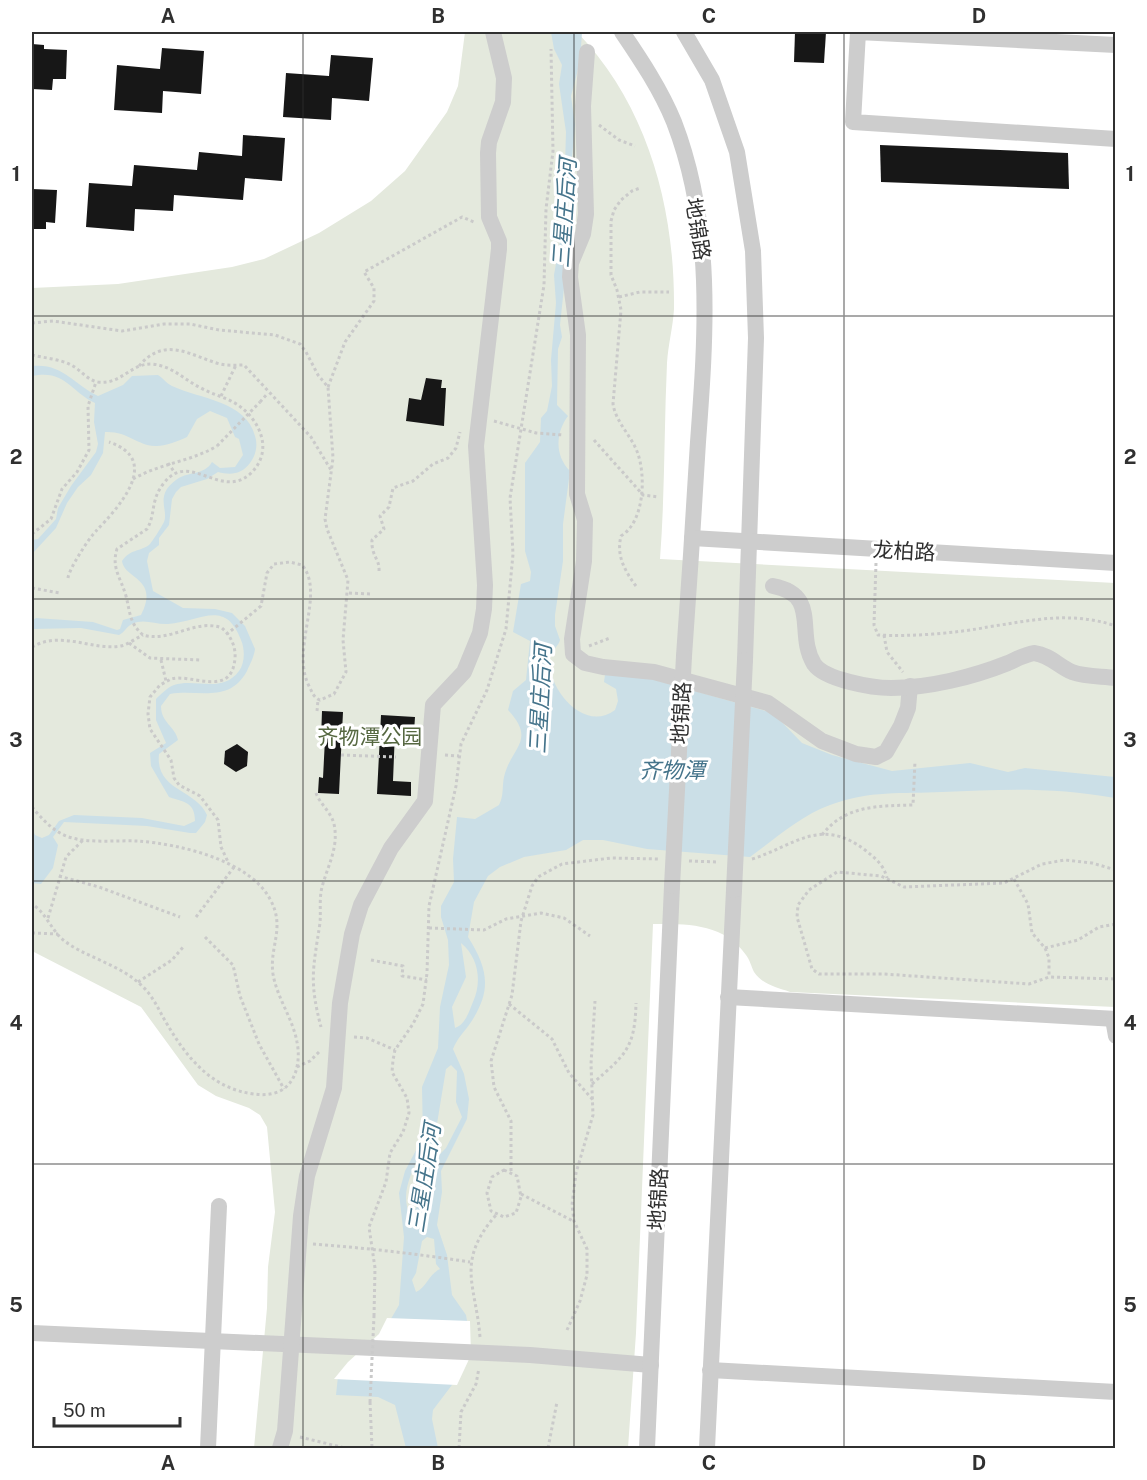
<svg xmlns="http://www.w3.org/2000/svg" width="1147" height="1480" font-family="'Public Sans','Noto Sans SC',sans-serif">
<rect width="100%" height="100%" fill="#fff"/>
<path fill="#e4e9dd" d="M465 32H577C648 106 675 208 674 309 673 327 668 345 667 363 664 428 665 494 660 559L1115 583V1007L790 992C776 987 763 985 754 972 751 966 750 960 746 955 724 923 687 924 653 924L636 1333 628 1448H254L267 1308 268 1267 275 1212 267 1127 260 1115 249 1108 216 1096 198 1085 141 1007 32 951V288L118 284 232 267 264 259 319 233 371 201 405 171 447 112 458 86Z"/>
<g fill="#cbdfe7" fill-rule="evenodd">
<path d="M551 32H582L580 62 571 96 575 125 567 213 569 241 560 325 562 337 558 349 557 405 568 416C556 432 554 455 570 471L563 524V561L555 615V626L560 640C558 648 549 651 549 660 549 690 584 733 615 710L618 701 616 689 604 682 605 675 648 678 773 713 802 743 832 755 892 771 970 763 1008 772 1025 768 1115 777V798C1057 787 1002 789 942 792 901 794 870 790 830 805 800 816 775 839 750 857L647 849 603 840H583L566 850 524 857 500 867 488 876 474 902 468 937C489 970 492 992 469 1025 463 1033 457 1039 453 1049L464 1074 469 1099 467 1119 441 1171 442 1192 437 1225 447 1255 452 1295 466 1315 469 1332 461 1373 433 1410 432 1419 438 1448H406L395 1405 378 1397 336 1395 338 1376 381 1336 399 1305 404 1237 399 1193 405 1171 423 1137 422 1087 438 1048 440 1007 449 965 448 940 441 917V906L454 882 453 859 457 817 475 819 499 805C504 796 502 786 504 777 511 747 537 741 508 710L513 691 526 680 530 641 513 632 521 584 530 581 531 572 525 551V463L540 442 541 418 547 411 552 386 551 360 556 303 554 275 562 230 565 165 566 132 559 84 562 65 554 49ZM461 943C479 958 482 982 473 1002 469 1011 466 1024 455 1028L452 1007 466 977ZM451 1065 457 1071 456 1102 462 1117 446 1148 439 1155 433 1148 446 1069ZM420 1153 423 1155C423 1174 424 1203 410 1216 400 1193 411 1175 420 1153ZM427 1237 434 1239 436 1264 440 1269C429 1274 426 1288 416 1292L412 1280 416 1273 422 1241Z"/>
<path d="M32 366C63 363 73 384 98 396L123 385 132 376 158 375C163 378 166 383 172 386 200 399 246 401 255 436 258 445 256 455 250 463 241 475 230 475 218 472L207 479 181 487 176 492 172 499 169 525 159 538V545L149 553 147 561 153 591 183 608 215 609 232 613 245 626 255 649C254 657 250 664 247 671 229 704 199 689 170 694L161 706C161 723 175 726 178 740L159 754C155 791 196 789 207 815L205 822 196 833H190L147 826 64 822 53 837 58 845 53 868 41 884 32 883V828L35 835 42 838 49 835 59 821 74 815 142 818 184 826 195 821C195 802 184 802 169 797L151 766 150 753 166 743 156 720V699C161 694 168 687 174 685 196 678 222 694 239 671 245 663 245 649 241 640 225 598 200 622 168 624 156 625 144 618 132 624 126 627 125 632 119 635L81 628 32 629V621L36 618 93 622 117 630 120 629 123 620 141 615C160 578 124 579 122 561 130 549 139 552 149 545 151 544 162 526 164 522 169 510 154 496 176 480 187 471 204 476 212 462L220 468 235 467 243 455 239 439 235 437 227 418 210 411 197 419 187 437C179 441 162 447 155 446 136 445 128 431 105 432L103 453 91 475 78 487 67 503 56 528 32 554V540L38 539 56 519 58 508 71 486 96 452 98 444 94 422 95 403C70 391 65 369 32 376Z"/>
</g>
<polygon fill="#fff" points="387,1318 470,1321 471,1355 457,1385 334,1379 348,1362 379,1334"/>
<g fill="#171717">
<polygon points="795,32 826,32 824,63 794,62"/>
<polygon points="32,44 44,45 44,49 67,50 66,79 53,79 52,90 32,89"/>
<polygon points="162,48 204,51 201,94 163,91 162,113 114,110 117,65 160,69"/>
<polygon points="331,55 373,58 369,101 332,98 331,120 283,117 286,73 329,76"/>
<polygon points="243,135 285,138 282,181 245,178 243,200 174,195 173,211 135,209 134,231 86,227 89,183 132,186 134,165 197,170 199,152 242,156"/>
<polygon points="880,145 1068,153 1069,189 881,182"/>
<polygon points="32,189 57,190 55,223 46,222 46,229 32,229"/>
<polygon points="426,378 442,380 441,388 446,388 444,426 406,421 409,398 421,400"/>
<polygon points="322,711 343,712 339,794 318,793 319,777 323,778 325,739 321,739"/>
<polygon points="381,715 415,717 414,732 395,731 393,781 411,782 411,796 377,794"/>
<polygon points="237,744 248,752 247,766 236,772 224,764 225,751"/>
</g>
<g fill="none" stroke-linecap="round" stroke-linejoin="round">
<g stroke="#cacaca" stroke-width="3" stroke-dasharray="3 3" stroke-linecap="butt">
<polyline points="599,125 619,140 635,146"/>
<polyline points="619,297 640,292 669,292"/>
<path d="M32 323 53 321 122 331 164 324H190L219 330 275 335 300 344 306 352 318 375 328 387 333 458 325 519 327 529 348 580 343 640 346 672 334 694 320 700C314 698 312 692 309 686 290 649 326 593 302 565L290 562 274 564 267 573 261 606 227 634"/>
<path d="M32 355C44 358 60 359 71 365 81 370 87 380 98 382 121 385 131 363 152 364 173 366 184 380 201 388 213 395 226 397 238 405 261 421 274 452 250 474 221 500 189 450 164 483 150 500 156 514 147 529L117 549C111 568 121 578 126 596 130 611 129 623 143 635 170 643 196 618 222 628 230 635 236 646 235 658 232 699 191 673 171 679L160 685 150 697 148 714 150 729 171 760 174 778 179 785 200 796 218 820 221 847 229 864"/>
<path d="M139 366C165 335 191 356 220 364 228 366 236 365 244 365L311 437 331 470"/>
<polyline points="328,387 345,342 374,301 374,288 364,272 462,217 474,222"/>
<polyline points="221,396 236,365"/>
<polyline points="260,402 268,393"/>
<polyline points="494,421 536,433 563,435"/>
<polyline points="594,440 643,495 659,497"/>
<polyline points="168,463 175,473"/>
<path d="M133 479C161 463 190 462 217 446"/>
<polyline points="32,534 51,519 62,489 77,472 89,450 88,406 96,382"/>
<path d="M876 563 874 625 878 635C910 637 957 633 988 627 1033 620 1071 611 1116 626"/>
<path d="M379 571C380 559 371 556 372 540L384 529 380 516 389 507 393 488 413 481 433 464 448 458 456 448 460 432"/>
<path d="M68 578C69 569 89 538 96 531 118 508 163 460 109 442"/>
<path d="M636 586C625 571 616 556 621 536 644 522 646 478 638 454 632 436 616 423 613 404L621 310 617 290 611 275V221L614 210 621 200 632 191 640 188"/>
<polyline points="32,588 60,593"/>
<polyline points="349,593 372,594"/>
<polyline points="884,635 887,652 903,672"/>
<polyline points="129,643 150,658 200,660"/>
<polyline points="589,646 610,638"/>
<path d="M32 647C62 630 92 651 121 646 129 644 136 638 143 635"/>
<polyline points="161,660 166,681"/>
<polyline points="317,711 318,700"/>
<polyline points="341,755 396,757"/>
<polyline points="445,755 459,756"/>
<path d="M316 793C320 804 331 812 334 824 339 847 328 865 322 887 319 899 321 911 320 923 313 969 309 981 321 1027"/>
<path d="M32 807C41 818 52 830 66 836 87 844 115 840 138 841 179 844 249 860 270 899 286 928 269 946 273 974 277 998 293 1019 297 1042 300 1056 298 1075 288 1085 280 1094 266 1096 254 1094 212 1089 187 1058 167 1024 159 1011 154 997 142 986 119 963 82 957 61 938 50 927 45 912 32 904"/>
<path d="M822 835C845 805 878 806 913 805L915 761"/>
<path d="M752 859C794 846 820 816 865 850 875 858 884 865 887 878"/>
<polyline points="689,861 719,862"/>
<polyline points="1116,870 1092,863 1065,860 1042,864 1004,883 904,887 881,876 837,872 809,890 798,905 797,917 812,969 819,974 884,974 1029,984 1049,977 1116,979"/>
<polyline points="59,876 99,887 180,917"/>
<polyline points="1014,879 1028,904 1032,933 1045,948 1049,958 1049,977"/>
<polyline points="196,917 234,867"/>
<polyline points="48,918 66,857 84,839"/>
<polyline points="429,928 484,930 506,919 541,913 564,918 590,936"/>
<polyline points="32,933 58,934"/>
<polyline points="205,937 233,965 240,996 259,1044 284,1089"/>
<polyline points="1045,948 1078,940 1099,927 1116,924"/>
<polyline points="371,960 403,966 402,976 427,980"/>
<polyline points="138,982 172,960 184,946"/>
<polyline points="509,1004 552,1039 569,1073 593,1100"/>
<polyline points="354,1037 367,1038 395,1050"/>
<polyline points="297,1067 310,1061 321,1050"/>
<path d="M592 1084C625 1055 635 1049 636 1003"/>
<polygon points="504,1170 517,1176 521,1197 516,1213 504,1217 491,1211 487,1193 492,1177"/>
<polyline points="511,1171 511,1121 494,1087 491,1061 512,995 521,921 532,886 538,877 562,864 611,858 659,859"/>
<polyline points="521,1194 573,1221"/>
<path d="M313 1244C366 1248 418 1254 470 1262"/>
<polyline points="374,1316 375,1268 369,1227 386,1182 390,1153 403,1132 409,1113 407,1098 392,1072 393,1060 395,1050 413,1024 423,1004 427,973 429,906 456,786 461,744 487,690 506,629 513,554 510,498 544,285 546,209 553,151 551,49"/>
<polyline points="567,1330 580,1301 587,1275 587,1249 574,1221 572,1205 576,1173 593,1115 591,1064 595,1001"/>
<path d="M480 1337C476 1285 455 1262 496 1215"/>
<polyline points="370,1402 372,1448"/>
<polyline points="300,1437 345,1448"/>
<polyline points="459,1448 461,1412 476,1384 479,1368"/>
<polyline points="548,1448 557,1402"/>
</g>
<g stroke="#cdcdcd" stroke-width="16">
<path d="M622 32C641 60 661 90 674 122 714 226 706 334 698 442 694 513 689 585 684 656"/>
<polyline points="684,32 712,80 737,152 753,251 756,338 745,660"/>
<polyline points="1116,45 858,32 853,122 1116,139"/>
<polyline points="587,52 583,106 586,214 583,234 571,263 570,277 578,335 577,494 585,520 584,561 572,639 573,654 585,663 603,667 654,672 768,703 822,741 856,754 876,757 886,752 901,726 908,708 910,686"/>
<polyline points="692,538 1116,563"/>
<path d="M773 586C821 595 795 633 814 664 825 680 873 688 891 688 929 688 973 677 1008 663 1017 659 1024 655 1034 653 1050 655 1058 666 1072 672 1086 677 1101 676 1116 678"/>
<polyline points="728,997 1116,1019"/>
<polyline points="1113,1019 1116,1036"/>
<polyline points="32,1333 530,1355 651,1365"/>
<polyline points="710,1370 1116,1392"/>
<polyline points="208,1448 219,1206"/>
<polyline points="280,1448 285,1431 301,1216 307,1176 334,1088 340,1003 352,934 361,905 391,848 425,801 433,705 464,672 480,633 484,609 485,585 476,446 499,249 499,241 489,217 488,153 489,142 503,102 504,78 493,32"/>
<polyline points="647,1448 672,886"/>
<polyline points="707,1448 734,890"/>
</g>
<g stroke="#cacaca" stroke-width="3" stroke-dasharray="3 3" stroke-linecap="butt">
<polyline points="217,446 260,402"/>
<polyline points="370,1402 374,1316"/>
</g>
<g stroke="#cdcdcd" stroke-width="16">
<polyline points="672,886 684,656"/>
<polyline points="734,890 745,660"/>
</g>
</g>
<path fill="none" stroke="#303030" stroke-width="1.5" stroke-opacity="0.55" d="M303 32V1448M574 32V1448M844 32V1448M32 316H1116M32 599H1116M32 881H1116M32 1164H1116"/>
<g text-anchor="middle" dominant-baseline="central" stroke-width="6" stroke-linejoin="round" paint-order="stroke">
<g font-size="21" fill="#303030" stroke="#fff">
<text transform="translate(698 229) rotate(81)">地锦路</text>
<text transform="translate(904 551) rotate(3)">龙柏路</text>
<text transform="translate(681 713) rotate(-87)">地锦路</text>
<text transform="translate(658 1199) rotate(-87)">地锦路</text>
</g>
<g font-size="21" fill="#566841" stroke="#fff">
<text x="370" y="736">齐物潭公园</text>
</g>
<g font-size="22" font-style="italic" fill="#45748b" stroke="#fff">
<text transform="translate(564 213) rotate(-86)">三星庄后河</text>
<text transform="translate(540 699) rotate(-87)">三星庄后河</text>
<text x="672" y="770">齐物潭</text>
<text transform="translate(424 1178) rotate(-81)">三星庄后河</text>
</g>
</g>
<rect width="1147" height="1480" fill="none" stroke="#ffffff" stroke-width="66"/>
<path d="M54 1417v9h126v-9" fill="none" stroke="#303030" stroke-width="3"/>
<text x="63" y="1417" font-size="18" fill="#303030" stroke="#ffffff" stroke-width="4.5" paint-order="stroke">50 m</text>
<rect x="33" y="33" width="1081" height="1414" fill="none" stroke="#303030" stroke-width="2"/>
<g font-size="20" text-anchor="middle" font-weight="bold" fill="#303030">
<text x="168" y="23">A</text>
<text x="438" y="23">B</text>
<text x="709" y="23">C</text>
<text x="979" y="23">D</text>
<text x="16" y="181">1</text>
<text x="1130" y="181">1</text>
<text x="16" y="464">2</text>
<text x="1130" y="464">2</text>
<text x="16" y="747">3</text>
<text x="1130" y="747">3</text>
<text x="16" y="1030">4</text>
<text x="1130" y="1030">4</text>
<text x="16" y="1312">5</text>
<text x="1130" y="1312">5</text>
<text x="168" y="1470">A</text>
<text x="438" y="1470">B</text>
<text x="709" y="1470">C</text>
<text x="979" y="1470">D</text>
</g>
</svg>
